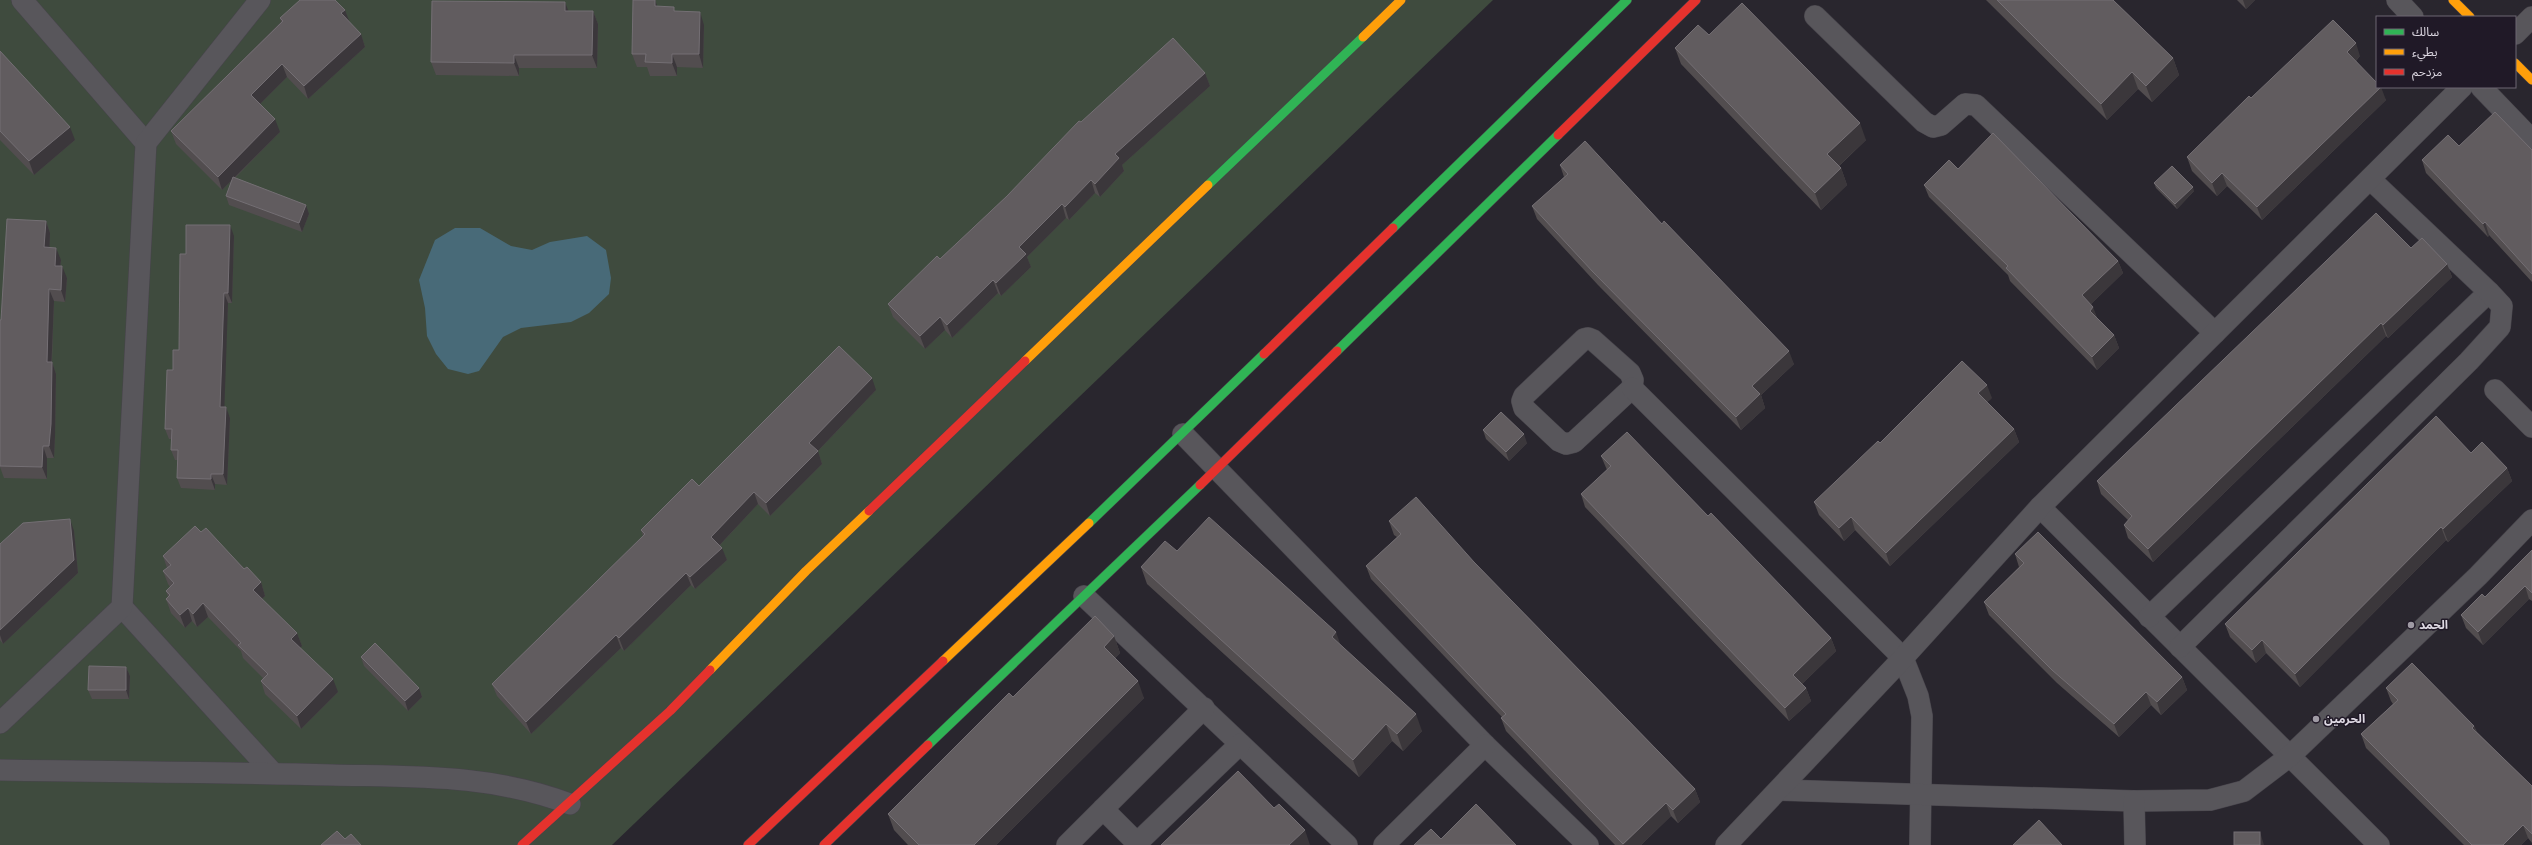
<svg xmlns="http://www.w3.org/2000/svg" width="2532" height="845" font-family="'Varela Round','Noto Sans Arabic',sans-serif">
<rect width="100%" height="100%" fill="#29262e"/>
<polygon fill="#3f4b3e" points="0,0 1493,0 612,845 0,845"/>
<polygon fill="#486a78" points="455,228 480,228 511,246 532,250 550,242 587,236 606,250 611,278 609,294 589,313 571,322 521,328 503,337 479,371 468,374 448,369 436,354 427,336 425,308 419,280 435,240"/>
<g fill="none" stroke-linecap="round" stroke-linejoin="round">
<defs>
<g id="street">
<polyline points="22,0 146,143"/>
<polyline points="2397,0 2413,17"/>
<polyline points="1815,16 1924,122 1933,127 1941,125 1965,104 1976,105 2215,333"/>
<polyline points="2515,34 2532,17"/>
<polyline points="2481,87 2532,140"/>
<polygon points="1588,338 1593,340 1630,373 1633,380 1632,388 1574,442 1566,444 1559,441 1524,408 1522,401 1524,396 1584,339"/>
<polyline points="1632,388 1903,658 1918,696 1922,716 1920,845"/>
<polyline points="2495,390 2532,427"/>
<polyline points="1183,434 1485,745 1588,845"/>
<polyline points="2040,507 2379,845"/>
<polyline points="1084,596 1347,845"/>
<polyline points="122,607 273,773"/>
<polyline points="2149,617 2489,292"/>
<polyline points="2180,647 2469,361 2500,327 2502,306 2489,292 2370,179"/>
<polyline points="0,723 122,607 146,143 260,0"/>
<path d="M0 770C111 772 221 772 332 775 416 777 490 774 570 804"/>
<polyline points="1779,790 2134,801 2210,800 2244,791 2290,756 2478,576 2532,520"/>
<polyline points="2134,801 2135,845"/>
<polyline points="1103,809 1137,843"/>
<polyline points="1067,845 1204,708"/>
<polyline points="1135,845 1240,744"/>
<polyline points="1384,845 1485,745"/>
<polyline points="1726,845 1903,658 2040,507 2462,87"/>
</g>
<g id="fast">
<polyline points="1208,185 1363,37"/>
<polyline points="1393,228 1627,0"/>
<polyline points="1337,351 1558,135"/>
<polyline points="1089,523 1264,354"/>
<polyline points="928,745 1200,485"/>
</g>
<g id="slow">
<polyline points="2453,0 2470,17"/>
<polyline points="1363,37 1401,0"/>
<polyline points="2515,63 2532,80"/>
<polyline points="1025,361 1208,185"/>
<polyline points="943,661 1089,523"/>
<polyline points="710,670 806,571 869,511"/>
</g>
<g id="jam">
<polyline points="1558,135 1696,0"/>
<polyline points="1264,354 1393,228"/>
<polyline points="1200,485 1337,351"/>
<polyline points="869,511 1025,361"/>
<polyline points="522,845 670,711 710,670"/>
<polyline points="748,845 943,661"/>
<polyline points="824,845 928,745"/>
</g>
</defs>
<use href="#street" stroke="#47444b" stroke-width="22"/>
<use href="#fast" stroke="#47444b" stroke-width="10"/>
<use href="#slow" stroke="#47444b" stroke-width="10"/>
<use href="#jam" stroke="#47444b" stroke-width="10"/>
<use href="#street" stroke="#58565b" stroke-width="21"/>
<use href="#fast" stroke="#30b455" stroke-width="9"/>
<use href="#slow" stroke="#ff9f0a" stroke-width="9"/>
<use href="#jam" stroke="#e5322d" stroke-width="9"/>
</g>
<g fill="#524d4f">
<polygon points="1986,0 2113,0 2173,58 2179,75 2152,102 2138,89 2107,120"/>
<polygon points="2237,0 2255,0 2246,9"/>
<polygon points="657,6 676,11 704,25 703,68 677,67 677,76 650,76 647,67 637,67 632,54"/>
<polygon points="345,10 349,22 361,34 365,47 308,99 287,77 260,104 280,132 235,178 309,214 302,232 229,205 226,196 231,181 222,190 176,144 171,131 281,22 280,18"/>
<polygon points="569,11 593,11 598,24 597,68 519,68 519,76 436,75 431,62"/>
<polygon points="1709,35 1866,140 1839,166 1841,168 1847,185 1821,210 1681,64 1675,48"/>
<polygon points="0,51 75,140 34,175 0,140"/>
<polygon points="2360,56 2356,61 2386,100 2262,220 2227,186 2217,196 2192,171 2187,157 2251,98"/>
<polygon points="1205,73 1210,86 1122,165 1124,171 1100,197 1095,193 1069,220 1066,218 1027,257 1031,267 1001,296 998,293 952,338 945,330 925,349 893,317 888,304 940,259 1007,196"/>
<polygon points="2459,146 2532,150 2532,282 2489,235 2488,237 2426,173 2422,160"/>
<polygon points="1560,165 1662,224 1794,364 1761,395 1765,408 1741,430 1598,285 1537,219 1532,206 1564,177"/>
<polygon points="1958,169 2118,261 2123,273 2091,304 2097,318 2114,335 2119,348 2097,370 2010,281 2008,275 1929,197 1924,185"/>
<polygon points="2154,183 2194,191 2177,209 2156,188"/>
<polygon points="46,221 50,233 49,247 61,260 60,266 67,278 65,302 54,301 52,362 56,374 55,436 54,458 47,458 47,479 4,478 0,467 0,320 1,320"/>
<polygon points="234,236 232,303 228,303 225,362 224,407 230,418 227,485 215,484 215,490 181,488 177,478 178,460 175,460 171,450 172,439 169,439 165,429 173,370 179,350 186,254"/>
<polygon points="2411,248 2447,264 2452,277 2388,338 2386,336 2153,562 2128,538 2124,525 2128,520 2101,494 2097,481"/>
<polygon points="876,390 818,451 822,464 770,516 758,504 720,545 727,560 695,589 691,585 624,651 621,648 531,734 497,696 492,684 643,536 641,530 699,486"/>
<polygon points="1992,398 1987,402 2014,429 2019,442 1890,566 1855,530 1844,541 1819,515 1814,502"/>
<polygon points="1483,430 1527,443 1509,461 1486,439"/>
<polygon points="2471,453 2507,468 2512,481 2448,542 2446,540 2300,687 2266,653 2256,663 2230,637 2225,624"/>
<polygon points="1601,456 1708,516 1831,638 1836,651 1802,684 1806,688 1811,701 1789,721 1585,507 1581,494 1607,470"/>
<polygon points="1389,521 1474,562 1695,789 1700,802 1678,823 1671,816 1641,845 1615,845 1506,731 1501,718 1502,717 1371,579 1366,566 1397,537 1394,535"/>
<polygon points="74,531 78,573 3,644 0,640 0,544"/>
<polygon points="201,532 261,582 265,596 262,599 297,633 302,646 300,647 338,692 301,729 265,694 261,681 263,678 243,658 241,651 208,617 197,627 192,621 185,628 171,613 166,599 168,597 166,591 170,587 168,584 163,571 167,568 163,556"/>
<polygon points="2532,550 2532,601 2529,599 2483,645 2466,628 2461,615 2485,597"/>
<polygon points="1177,551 1340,645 1422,731 1403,751 1392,741 1359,777 1147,584 1141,567"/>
<polygon points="2015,554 2182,677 2187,690 2161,715 2151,705 2119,737 2057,683 1989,615 1984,602 2019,567"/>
<polygon points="1114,636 1120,653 1115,658 1144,698 996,845 908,845 894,830 888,814 1013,697"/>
<polygon points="361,657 419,688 422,697 408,711 364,666"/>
<polygon points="126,667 130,676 129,699 92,699 88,690"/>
<polygon points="2386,688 2474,726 2477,732 2532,786 2532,843 2528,838 2521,845 2464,845 2366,748 2361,734 2393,704 2391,701"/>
</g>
<g fill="#3b373b">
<polygon points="655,0 660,13 655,6"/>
<polygon points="2243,0 2255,0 2246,9"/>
<polygon points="565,2 570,15 565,11"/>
<polygon points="345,10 350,23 341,13"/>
<polygon points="593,11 598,24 597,68 592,55"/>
<polygon points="700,12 704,25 703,68 699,54"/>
<polygon points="361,34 365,47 308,99 304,86"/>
<polygon points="2356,43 2360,56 2352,65 2347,52"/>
<polygon points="672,54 677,67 677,76 672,63"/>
<polygon points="514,55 519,68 519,76 514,63"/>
<polygon points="2173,58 2179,75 2152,102 2146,86"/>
<polygon points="282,64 287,77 256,108 251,95"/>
<polygon points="2132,72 2138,89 2107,120 2101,104"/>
<polygon points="1205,73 1210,86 1122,165 1124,171 1100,197 1095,184 1115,154"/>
<polygon points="2381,87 2386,100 2262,220 2257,207"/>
<polygon points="275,119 280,132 222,190 218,177"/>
<polygon points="1860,123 1866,140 1833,171 1827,154"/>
<polygon points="70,127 75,140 34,175 29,161"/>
<polygon points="1841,168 1847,185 1821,210 1815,193"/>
<polygon points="2222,173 2227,186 2217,196 2212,183"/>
<polygon points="1091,180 1095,193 1069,220 1065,207"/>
<polygon points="2193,187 2194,191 2177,209 2175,204"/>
<polygon points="1062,204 1066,218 1027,257 1031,267 1001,296 996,283 1019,247"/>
<polygon points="306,205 309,214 302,232 299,223"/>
<polygon points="46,221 50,233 49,259 44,247"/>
<polygon points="2485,222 2489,235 2488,237 2483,224"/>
<polygon points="230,225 234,236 232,303 228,293"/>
<polygon points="56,248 61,260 59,277 55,266"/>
<polygon points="2118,261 2123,273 2087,308 2082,295"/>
<polygon points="2447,264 2452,277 2388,338 2383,325"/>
<polygon points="62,266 67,278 65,302 61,290"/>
<polygon points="993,280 998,293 952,338 947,325"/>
<polygon points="49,289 54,301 51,374 47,362"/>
<polygon points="224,293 228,303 224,418 220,407"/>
<polygon points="2093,307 2098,320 2090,311"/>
<polygon points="940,317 945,330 925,349 920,336"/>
<polygon points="2381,323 2386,336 2153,562 2148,549"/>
<polygon points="2114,335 2119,348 2097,370 2092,357"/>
<polygon points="1789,351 1794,364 1761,395 1765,408 1741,430 1736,417 1752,386"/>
<polygon points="52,362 56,374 55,436 54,458 49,446"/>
<polygon points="872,378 876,390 814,455 809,443"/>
<polygon points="1987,385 1992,398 1983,406 1978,393"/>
<polygon points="226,407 230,418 227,485 223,474"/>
<polygon points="2014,429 2019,442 1890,566 1886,553"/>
<polygon points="1524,434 1527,443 1509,461 1506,452"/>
<polygon points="43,446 47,458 47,479 42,467"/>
<polygon points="818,451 822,464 770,516 766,503"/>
<polygon points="2507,468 2512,481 2448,542 2443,529"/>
<polygon points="211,474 215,484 215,490 211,479"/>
<polygon points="754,492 758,504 715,550 711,537"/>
<polygon points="1851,517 1855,530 1844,541 1839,528"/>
<polygon points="70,519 74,531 78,573 3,644 0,635 0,630"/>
<polygon points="2441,527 2446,540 2300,687 2295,674"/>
<polygon points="722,548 727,560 695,589 690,577"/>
<polygon points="686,573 691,585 624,651 619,638"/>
<polygon points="261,582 265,596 258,603 253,590"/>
<polygon points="2525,586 2529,599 2483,645 2478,632"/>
<polygon points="203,603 208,617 197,627 193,614"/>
<polygon points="188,608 192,621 185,628 180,615"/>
<polygon points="1336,632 1342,649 1332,637"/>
<polygon points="297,633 302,646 296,652 291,639"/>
<polygon points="616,635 621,648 531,734 526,722"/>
<polygon points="1114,636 1120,653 1110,663 1104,647"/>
<polygon points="1831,638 1836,651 1798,688 1793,675"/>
<polygon points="2262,640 2266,653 2256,663 2252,650"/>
<polygon points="126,667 130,676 129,699 126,690"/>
<polygon points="2182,677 2187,690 2161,715 2157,702"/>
<polygon points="333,679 338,692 301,729 297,716"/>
<polygon points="1138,681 1144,698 996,845 974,845"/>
<polygon points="419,688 422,697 408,711 405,701"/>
<polygon points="1806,688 1811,701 1789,721 1785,708"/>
<polygon points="2146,692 2151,705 2119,737 2114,724"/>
<polygon points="1416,714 1422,731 1403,751 1397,734"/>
<polygon points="1386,724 1392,741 1359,777 1353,760"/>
<polygon points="2474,726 2479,739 2472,728"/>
<polygon points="1695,789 1700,802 1678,823 1673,810"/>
<polygon points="1666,803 1671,816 1641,845 1623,845"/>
<polygon points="2523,825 2528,838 2521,845 2503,845"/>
<polygon points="1305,830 1310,845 1289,845"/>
<polygon points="2260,832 2264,845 2260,845"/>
</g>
<g fill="#615c5f" stroke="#746f74">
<polygon points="300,0 335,0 345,10 341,13 361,34 304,86 282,64 251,95 275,119 218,177 171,131 283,21 280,18"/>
<polygon points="633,0 655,0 655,6 674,7 674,11 700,12 699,54 672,54 672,63 645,62 646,54 632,54"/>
<polygon points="1997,0 2113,0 2173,58 2146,86 2132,72 2101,104"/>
<polygon points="432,1 565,2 565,11 593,11 592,55 514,55 514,63 431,62"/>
<polygon points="1742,3 1860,123 1827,154 1841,168 1815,193 1675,48 1698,25 1709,35"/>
<polygon points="2333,20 2356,43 2347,52 2377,83 2377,87 2381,87 2257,207 2222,173 2212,183 2187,157 2249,96 2251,98"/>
<polygon points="1173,38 1205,73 1115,154 1119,158 1095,184 1091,180 1065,207 1062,204 1019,247 1026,254 996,283 993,280 947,325 940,317 920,336 888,304 937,256 940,259 1007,196 1079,121 1081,122"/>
<polygon points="0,51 70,127 29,161 0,131"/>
<polygon points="2495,112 2532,150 2532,274 2485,222 2483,224 2422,160 2448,135 2459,146"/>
<polygon points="1993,133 2118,261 2082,295 2093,307 2090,311 2114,335 2092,357 2006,268 2008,266 1924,185 1949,160 1958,169"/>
<polygon points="1585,141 1662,224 1664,221 1789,351 1752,386 1760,394 1736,417 1593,272 1532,206 1568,174 1560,165"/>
<polygon points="2172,166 2193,187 2175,204 2154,183"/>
<polygon points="233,177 306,205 299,223 226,196"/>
<polygon points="2376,213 2411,248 2422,238 2447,264 2383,325 2381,323 2148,549 2124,525 2132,516 2097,481"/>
<polygon points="7,219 46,221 44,247 56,248 55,266 62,266 61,290 49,289 47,362 52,362 51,424 49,446 43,446 42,467 0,466 0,320 1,320"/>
<polygon points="186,225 230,225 228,293 224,293 222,352 220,407 226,407 223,474 211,474 211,479 177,478 178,450 171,450 172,429 165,429 167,370 173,370 173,350 179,350 180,254 186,254"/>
<polygon points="839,346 872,378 809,443 818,451 766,503 754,492 711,537 722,548 690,577 686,573 619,638 616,635 526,722 492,684 645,534 641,530 692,479 699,486"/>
<polygon points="1962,361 1987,385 1978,393 2014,429 1886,553 1851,517 1839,528 1814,502 1878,441 1880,443"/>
<polygon points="1501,412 1524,434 1506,452 1483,430"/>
<polygon points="2436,416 2471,453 2482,442 2507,468 2443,529 2441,527 2295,674 2262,640 2252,650 2225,624"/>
<polygon points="1627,432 1708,516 1711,513 1831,638 1793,675 1806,688 1785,708 1581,494 1611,466 1601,456"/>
<polygon points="1416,497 1474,562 1695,789 1673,810 1666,803 1623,844 1501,718 1506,714 1366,566 1401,534 1389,521"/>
<polygon points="1209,517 1336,632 1332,637 1416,714 1397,734 1386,724 1353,760 1141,567 1165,541 1177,551"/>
<polygon points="70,519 74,560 0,630 0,544 23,523"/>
<polygon points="195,526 201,532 206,528 244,569 247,567 261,582 253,590 297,633 291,639 333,679 297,716 261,681 268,674 238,645 241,643 203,603 193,614 188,608 180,615 166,599 170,595 166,591 174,583 163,571 171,565 163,556"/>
<polygon points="2038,532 2182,677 2157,702 2146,692 2114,724 2052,670 1984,602 2024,563 2015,554"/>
<polygon points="2532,550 2532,593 2525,586 2478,632 2461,615 2482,594 2485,597"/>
<polygon points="1095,616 1114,636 1104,647 1138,681 974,845 919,845 888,814 1009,693 1013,697"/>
<polygon points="375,643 419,688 405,701 361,657"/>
<polygon points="2412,663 2474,726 2472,728 2532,786 2532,834 2523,825 2503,845 2472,845 2361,734 2398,700 2386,688"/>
<polygon points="89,666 126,667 126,690 88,690"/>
<polygon points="1238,771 1274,808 1279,804 1305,830 1289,845 1161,845"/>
<polygon points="1476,804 1516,845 1414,845 1431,829 1441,839"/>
<polygon points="2039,820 2062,845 2013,845"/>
<polygon points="337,831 345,839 351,834 361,845 321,845"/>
<rect x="2234" y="832" width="26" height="13"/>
</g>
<g fill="#9f9aa4" stroke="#201927" stroke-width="1.5">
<circle cx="2411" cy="625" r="4"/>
<circle cx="2316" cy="719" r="4"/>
</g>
<g text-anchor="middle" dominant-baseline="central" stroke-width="3" stroke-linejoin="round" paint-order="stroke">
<g font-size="12" font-weight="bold" fill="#ded9e3" stroke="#201927" text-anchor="start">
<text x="2419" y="625">الحمد</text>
<text x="2324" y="719">الحرمين</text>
</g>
</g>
<rect x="2376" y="16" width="140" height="72" fill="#201927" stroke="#6c6672"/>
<rect x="2384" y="29" width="20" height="6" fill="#30b455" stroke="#6c6672"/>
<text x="2412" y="36" font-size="12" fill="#ded9e3">سالك</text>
<rect x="2384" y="49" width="20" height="6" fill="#ff9f0a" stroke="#6c6672"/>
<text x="2412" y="56" font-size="12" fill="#ded9e3">بطيء</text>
<rect x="2384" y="69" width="20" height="6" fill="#e5322d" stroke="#6c6672"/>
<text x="2412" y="76" font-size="12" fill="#ded9e3">مزدحم</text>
</svg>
